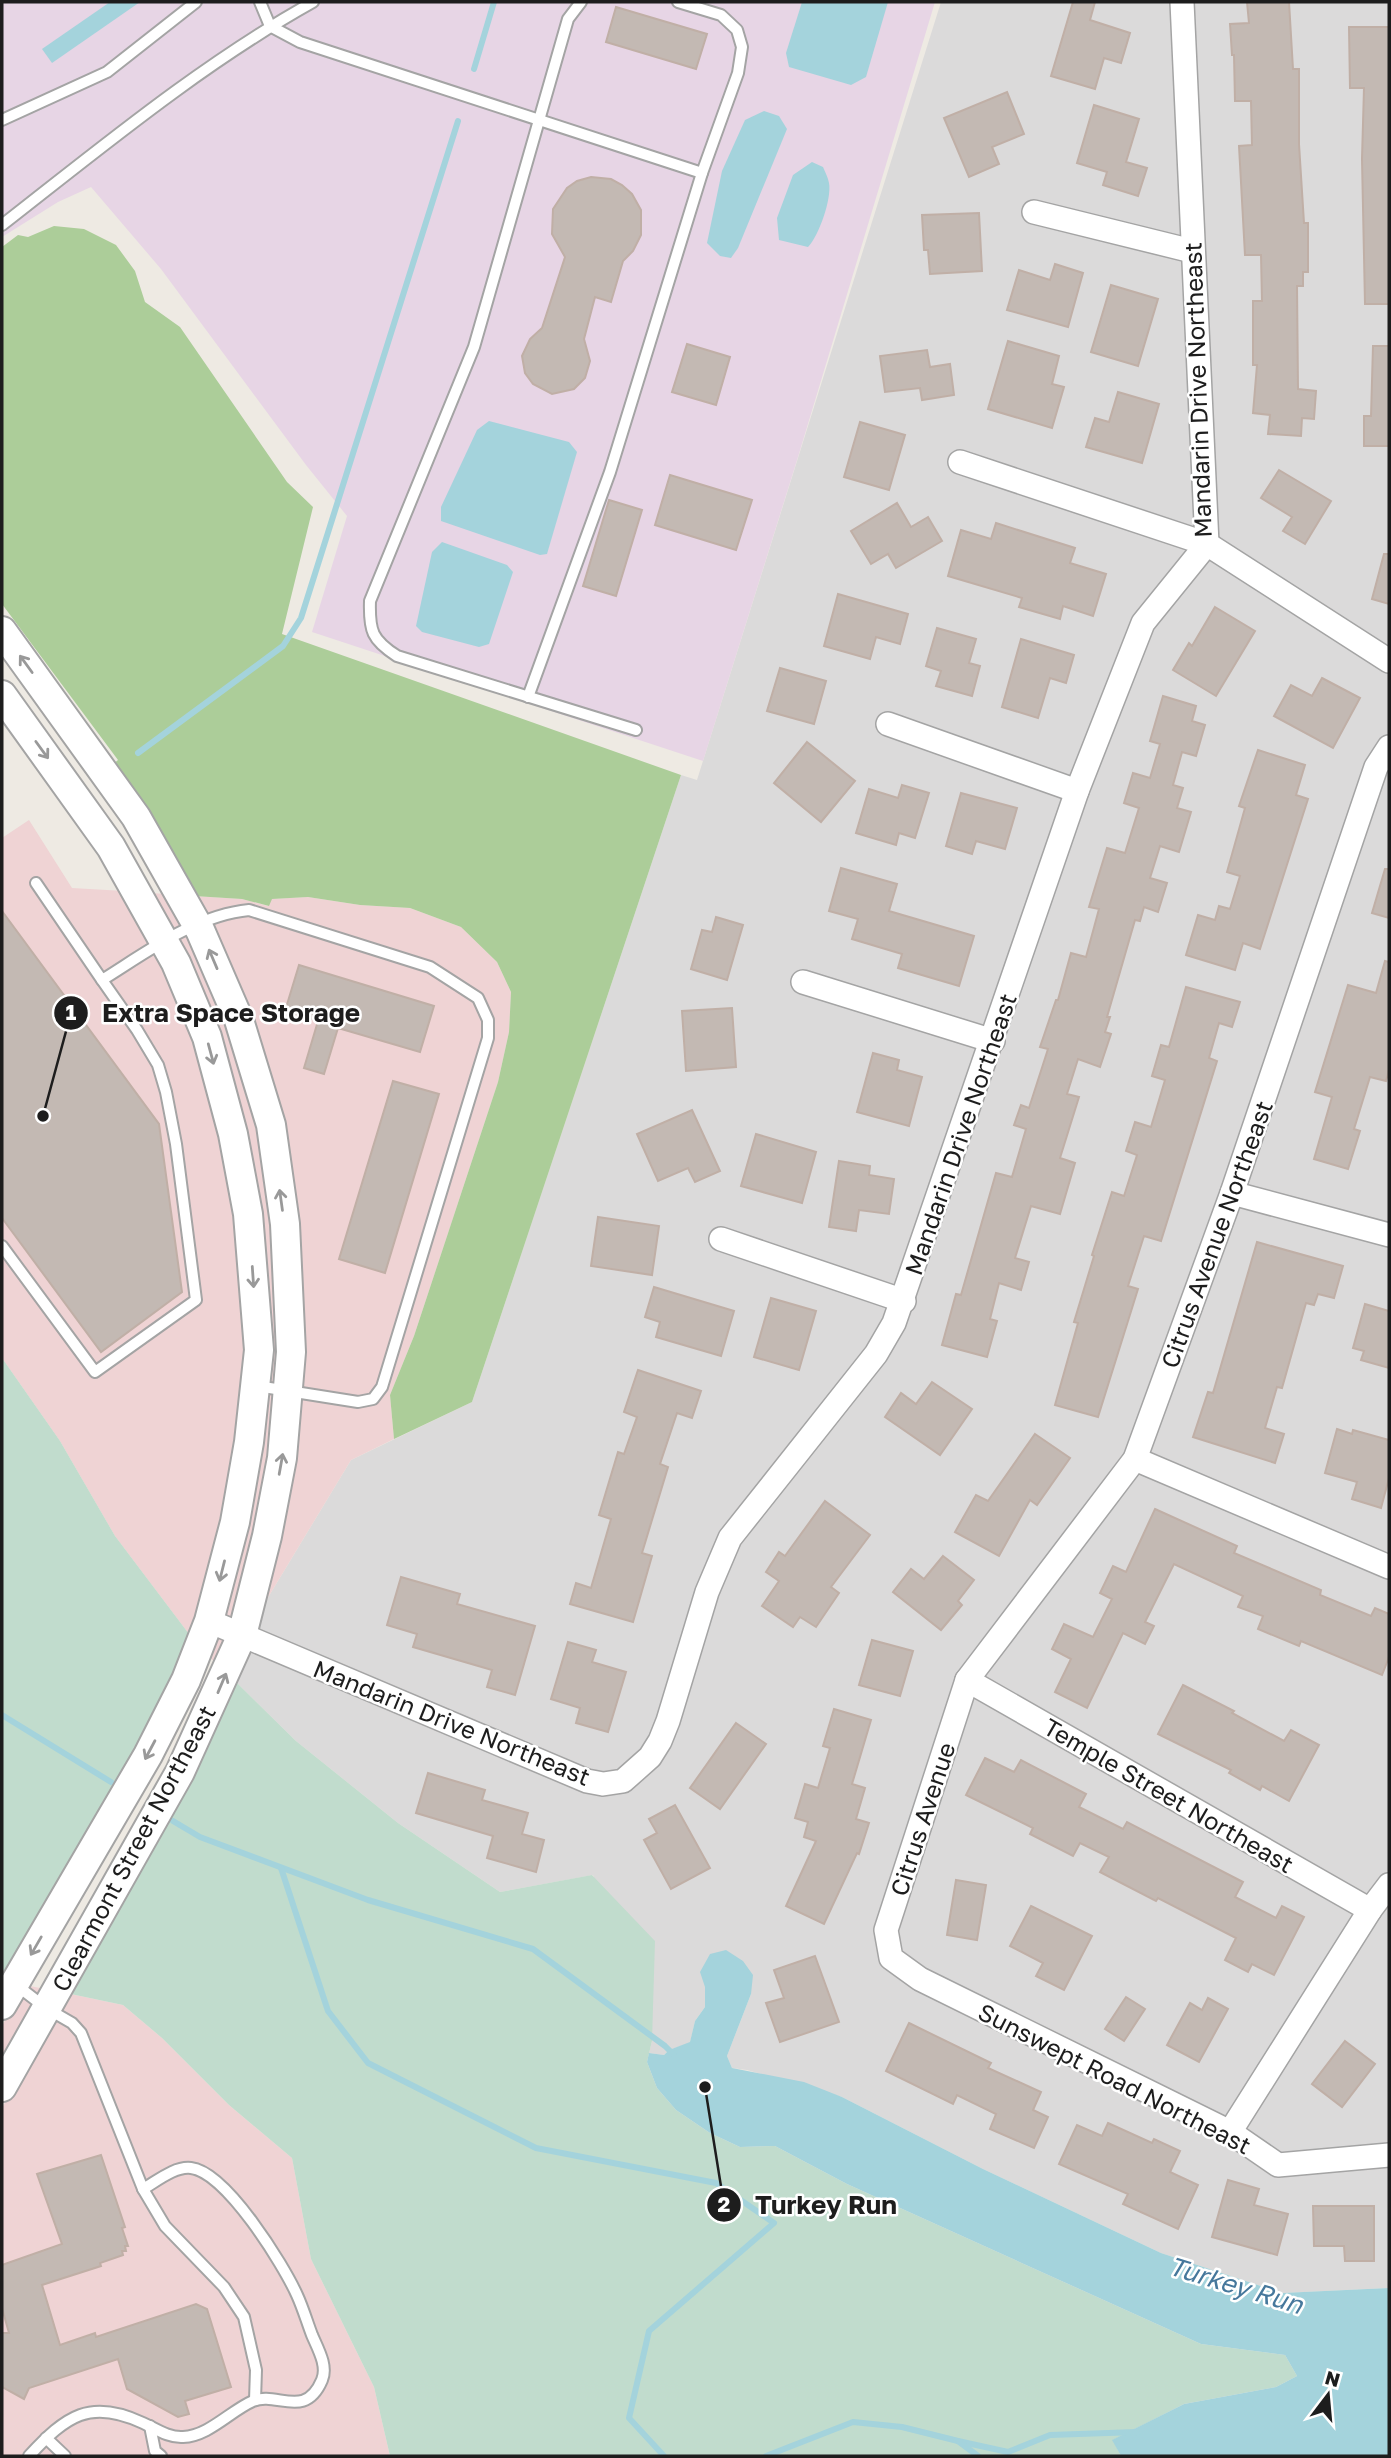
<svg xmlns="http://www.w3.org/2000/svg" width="1391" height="2458" font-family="'Golos Text',sans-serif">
<rect width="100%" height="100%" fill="#eeeae3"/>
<polygon fill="#dbdada" points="941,2 1389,2 1389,2288 1282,2293 1161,2253 983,2169 842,2097 747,2070 732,2068 727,2056 751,1994 705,1987 705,2007 695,2021 690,2043 669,2050 664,2055 649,2053 652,2041 593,1875 500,1892 398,1823 296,1741 234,1680 258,1614 351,1460 472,1402 681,775 697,780"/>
<g fill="#efd3d4">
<polygon points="29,820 72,888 124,891 167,969 197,1041 238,1217 248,1351 224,1520 192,1638 115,1536 60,1441 2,1358 2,838"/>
<polygon points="149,893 167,894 192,936 229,1025 261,1129 274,1226 281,1352 272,1457 257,1534 218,1665 207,1655 219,1625 259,1213"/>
<polygon points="194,896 242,899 268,906 271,899 308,897 360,905 410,908 461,927 497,962 511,992 509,1032 498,1082 414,1336 390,1395 394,1439 351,1460 258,1614 295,1221"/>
<polygon points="25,1985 45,1989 2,2066 2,2026"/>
<polygon points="66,1993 123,2005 162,2038 229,2105 292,2158 311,2259 374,2387 390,2456 2,2456 2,2108"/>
</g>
<polygon fill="#e7d5e5" points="2,2 935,2 798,457 703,761 312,632 347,516 306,465 161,269 91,187 58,202 2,237"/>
<polygon fill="#accd99" points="54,226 84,229 116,245 135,271 145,302 180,327 287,482 313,507 282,634 681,775 472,1402 394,1439 390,1395 414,1336 498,1082 509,1032 511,992 497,962 461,927 410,908 360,905 308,897 272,899 269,906 242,899 194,896 112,765 118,760 2,604 2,247 18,235 28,237"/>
<g fill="#c1dccd">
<polygon points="2,1358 60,1441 115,1536 192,1638 139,1749 2,1981"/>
<polygon points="234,1680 296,1741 398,1823 500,1892 592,1875 655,1941 652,2041 647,2062 657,2088 676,2110 710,2133 740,2147 775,2146 847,2184 1201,2344 1285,2355 1297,2376 1276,2387 1184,2404 1113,2440 1121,2456 390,2456 374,2387 311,2259 292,2158 229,2105 162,2038 123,2005 66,1993"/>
</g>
<g fill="#a4d3dc">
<polygon points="110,2 140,2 52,63 42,49"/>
<polygon points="802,2 888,2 866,77 851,85 789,67 786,53"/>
<polygon points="764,111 779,116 787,129 738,248 731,258 720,256 707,243 722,171 745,120"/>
<path d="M812 162 823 167C825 172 828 177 829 183 832 198 819 236 808 247L779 240 777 218 793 175Z"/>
<polygon points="489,421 569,442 577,452 547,554 540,555 441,521 441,507 477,430"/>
<polygon points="442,542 507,565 513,572 489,644 479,647 422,632 416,626 432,552"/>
<polygon points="726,1950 743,1961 753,1975 751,1994 727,2056 732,2068 804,2082 842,2097 983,2169 1161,2253 1282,2293 1389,2288 1389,2456 1121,2456 1112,2440 1184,2404 1276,2387 1297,2376 1285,2355 1201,2344 847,2184 775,2146 740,2147 710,2133 676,2110 657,2088 647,2062 649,2053 664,2055 669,2050 690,2042 695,2021 705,2007 705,1987 700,1972 710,1954"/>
</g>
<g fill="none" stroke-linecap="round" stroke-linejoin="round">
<g stroke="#a4d3dc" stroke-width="6">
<polyline points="474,69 494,2"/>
<polyline points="138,753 283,646 301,618 458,121"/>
<polyline points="2,1715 111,1782"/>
<polyline points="173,1821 200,1837 368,1900 533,1949 665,2046 673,2054"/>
<polyline points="281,1868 328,2011 368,2063 536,2148 716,2183 774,2223 649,2331 629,2418 664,2456"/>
<polyline points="958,2441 1008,2452 1050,2435 1137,2432"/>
<polyline points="766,2456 853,2422 902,2427 958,2441 978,2456"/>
</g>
</g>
<g fill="#c3b9b3" stroke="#c0afa6" stroke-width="2">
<polygon points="1073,2 1095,2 1090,20 1130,33 1121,63 1104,58 1095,89 1051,76"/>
<polygon points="1247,2 1289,2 1293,69 1299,69 1299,144 1304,223 1308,223 1308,272 1303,272 1303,286 1297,286 1298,389 1316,391 1314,419 1302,418 1301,436 1268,434 1270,415 1253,413 1257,365 1253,365 1253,301 1262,301 1261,255 1245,255 1239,146 1252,145 1251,101 1235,101 1234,55 1232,55 1230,24 1249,23"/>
<polygon points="616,7 707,34 696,69 606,42"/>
<polygon points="1349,27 1389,27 1389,304 1365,304 1362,159 1364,88 1350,88"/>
<polygon points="1007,92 1024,134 992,147 999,164 969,177 944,118"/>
<polygon points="1094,105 1139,119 1126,162 1147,168 1138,196 1103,185 1107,172 1077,163"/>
<polygon points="591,177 611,179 622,185 632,194 641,210 641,235 633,251 623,261 611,302 595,297 584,339 590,361 585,378 574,389 552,394 533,384 525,373 522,356 530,339 542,328 565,257 552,234 553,209 567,188 577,181"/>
<polygon points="979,213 982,271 930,274 928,250 924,250 922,215"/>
<polygon points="1055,264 1083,273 1068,327 1007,310 1019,270 1050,280"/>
<polygon points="1111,285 1158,299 1138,366 1091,352"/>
<polygon points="1008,341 1059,356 1052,384 1064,387 1052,428 988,409"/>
<polygon points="687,344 730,357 716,405 672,392"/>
<polygon points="1373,346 1389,346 1389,446 1364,446 1364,416 1371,416"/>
<polygon points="927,350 930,367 950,364 954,395 922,400 920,388 885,392 880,356"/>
<polygon points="1118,392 1159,404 1142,463 1086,447 1095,418 1109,422"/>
<polygon points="860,422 905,435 889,490 844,477"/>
<polygon points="1279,470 1331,501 1305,544 1283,531 1292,517 1261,498"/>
<polygon points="670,475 752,500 736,550 655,525"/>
<polygon points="609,500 642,510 616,596 583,586"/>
<polygon points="897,503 911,527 928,517 942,541 896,568 888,554 871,564 851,531"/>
<polygon points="996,523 1075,548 1070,563 1106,574 1093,616 1063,606 1060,619 1019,607 1022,598 948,576 961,530 991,539"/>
<polygon points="1384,554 1389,554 1389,604 1372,599"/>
<polygon points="838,594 908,614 900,644 876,637 870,659 824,646"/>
<polygon points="1215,607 1255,631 1216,696 1173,670 1189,643 1192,646"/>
<polygon points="937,628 976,639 969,663 980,666 972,696 936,686 941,671 926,666"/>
<polygon points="1021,639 1074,655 1066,683 1050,678 1038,718 1002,707"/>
<polygon points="780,668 826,681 814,724 767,711"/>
<polygon points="1322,678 1360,698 1333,748 1274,716 1291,685 1312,696"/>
<polygon points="1163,696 1196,706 1192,721 1205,725 1196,756 1182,752 1173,785 1183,788 1177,808 1191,812 1179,852 1160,846 1150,878 1167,883 1158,912 1144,907 1140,921 1135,920 1107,1017 1110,1017 1105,1032 1111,1034 1100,1067 1078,1059 1067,1094 1079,1097 1060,1158 1075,1163 1060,1214 1031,1206 1015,1258 1029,1262 1021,1290 999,1283 990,1319 997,1321 987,1357 942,1345 956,1294 961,1295 996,1173 1012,1177 1026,1129 1014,1125 1021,1105 1029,1108 1048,1049 1040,1047 1056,1000 1058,1000 1071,953 1086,957 1099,909 1089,907 1107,848 1125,853 1139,808 1124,803 1133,773 1150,778 1160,744 1150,741"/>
<polygon points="807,742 855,781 821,822 774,783"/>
<polygon points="1258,750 1305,765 1296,795 1308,799 1260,949 1243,943 1235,970 1186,955 1198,915 1215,920 1219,906 1230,909 1240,876 1227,872 1245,808 1239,806"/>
<polygon points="902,785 929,793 915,838 899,833 896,845 856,833 869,789 898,798"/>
<polygon points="961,793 1017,808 1005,849 976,841 972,854 946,846"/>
<polygon points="841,868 897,884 889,911 974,936 959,986 898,968 902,954 852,939 858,919 829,911"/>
<polygon points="1385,869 1389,869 1389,918 1372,913"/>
<polygon points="2,911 159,1124 182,1292 101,1352 2,1218"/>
<polygon points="716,917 743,925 727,980 691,969 702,930 712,932"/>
<polygon points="1385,961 1389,962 1389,1070 1386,1081 1370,1077 1354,1129 1360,1131 1348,1169 1314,1159 1332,1097 1315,1092 1348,985 1376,993"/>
<polygon points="299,965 434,1006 420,1052 338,1028 324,1074 304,1068 318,1021 285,1011"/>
<polygon points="1186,987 1240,1002 1232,1027 1219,1023 1209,1058 1217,1061 1161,1241 1144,1236 1128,1286 1138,1289 1098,1417 1055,1405 1078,1323 1074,1322 1094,1256 1092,1255 1112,1192 1124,1196 1137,1155 1126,1151 1135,1122 1151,1127 1165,1080 1152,1076 1161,1045 1169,1047"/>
<polygon points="732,1008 736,1067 686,1071 682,1011"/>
<polygon points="873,1053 899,1060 897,1070 922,1077 909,1126 857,1112"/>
<polygon points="393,1081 439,1094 385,1273 339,1259"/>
<polygon points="692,1110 720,1171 695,1182 688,1168 658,1181 637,1134"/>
<polygon points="756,1134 816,1152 802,1203 741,1186"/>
<polygon points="839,1161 870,1166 869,1175 894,1179 889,1214 859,1210 856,1231 829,1227"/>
<polygon points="598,1217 659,1226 652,1275 591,1266"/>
<polygon points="1257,1242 1343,1266 1334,1298 1318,1294 1314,1305 1306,1303 1282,1388 1277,1387 1265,1428 1284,1434 1275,1463 1193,1437 1208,1392 1213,1393"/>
<polygon points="654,1287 734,1311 721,1356 656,1337 660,1322 645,1317"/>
<polygon points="771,1298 816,1311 799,1370 754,1357"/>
<polygon points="1365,1304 1389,1311 1389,1368 1361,1360 1364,1351 1353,1348"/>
<polygon points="638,1370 701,1391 692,1418 677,1413 660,1464 668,1467 642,1553 652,1556 633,1622 570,1604 576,1583 591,1588 611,1519 599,1515 618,1452 624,1454 637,1417 624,1412"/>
<polygon points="932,1382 972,1409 940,1455 885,1417 901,1393 916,1404"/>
<polygon points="1337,1429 1352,1434 1353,1430 1389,1440 1389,1478 1381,1508 1352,1499 1357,1482 1325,1473"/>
<polygon points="1035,1434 1070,1458 1037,1505 1030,1500 999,1556 955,1532 976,1495 988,1501"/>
<polygon points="825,1501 870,1535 831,1587 839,1593 816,1627 800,1617 793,1627 762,1606 779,1581 766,1572 779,1552 785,1556"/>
<polygon points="1155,1509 1237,1546 1234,1553 1321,1590 1320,1595 1371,1616 1375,1608 1389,1614 1389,1657 1382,1675 1301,1641 1299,1646 1258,1629 1263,1616 1238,1607 1243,1596 1174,1564 1145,1622 1154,1626 1145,1644 1123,1633 1087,1708 1055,1692 1071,1659 1052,1649 1064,1624 1093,1637 1112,1599 1100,1593 1113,1566 1126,1572"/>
<polygon points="943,1556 974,1580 958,1601 962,1605 941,1630 893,1592 911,1569 924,1579"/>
<polygon points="401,1577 460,1594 457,1604 535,1626 515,1695 487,1687 492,1670 413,1647 417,1634 387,1625"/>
<polygon points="872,1640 913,1651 900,1696 859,1685"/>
<polygon points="568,1642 596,1650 592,1662 626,1672 608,1732 576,1723 580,1708 551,1699"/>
<polygon points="1183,1685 1234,1711 1232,1713 1284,1741 1291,1730 1319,1745 1289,1801 1262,1786 1260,1790 1229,1773 1231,1770 1158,1734"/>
<polygon points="834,1709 871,1720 852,1784 865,1788 856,1819 869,1823 859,1854 857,1853 824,1924 786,1906 816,1841 804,1837 808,1822 795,1818 805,1784 818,1788 830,1748 823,1746"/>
<polygon points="736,1723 766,1744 720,1809 690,1788"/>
<polygon points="985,1758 1014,1772 1021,1760 1086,1794 1079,1807 1123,1829 1127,1822 1243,1882 1235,1897 1276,1918 1282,1906 1304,1917 1274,1975 1252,1964 1248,1972 1225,1960 1236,1938 1158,1898 1156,1901 1100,1872 1109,1857 1080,1843 1073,1856 1030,1834 1033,1828 966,1795"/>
<polygon points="428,1773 485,1790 482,1800 528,1813 522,1834 544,1840 536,1872 487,1858 493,1836 416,1813"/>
<polygon points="675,1805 710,1868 671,1889 644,1840 657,1833 649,1819"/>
<polygon points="956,1880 986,1885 977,1940 947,1935"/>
<polygon points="1031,1906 1092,1936 1064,1990 1036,1976 1043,1963 1010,1946"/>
<polygon points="815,1956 839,2022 780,2042 766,2003 784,1998 774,1970"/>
<polygon points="1126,1997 1145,2009 1124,2041 1105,2029"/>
<polygon points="1208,1998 1228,2009 1199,2062 1167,2045 1190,2003 1202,2010"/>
<polygon points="909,2023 991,2063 988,2068 1041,2092 1033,2110 1048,2117 1034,2148 990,2129 996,2114 957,2095 953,2104 886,2071"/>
<polygon points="1345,2041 1375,2064 1342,2107 1312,2084"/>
<polygon points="1108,2123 1152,2143 1154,2139 1180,2151 1170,2172 1198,2185 1178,2229 1123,2204 1128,2194 1059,2164 1077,2125 1102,2136"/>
<polygon points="101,2155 125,2227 122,2228 128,2246 125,2246 126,2251 122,2251 123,2255 100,2263 101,2266 42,2285 60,2345 95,2333 96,2337 196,2304 207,2309 231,2387 185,2401 189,2414 178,2417 127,2389 118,2359 29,2388 24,2399 2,2387 2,2333 9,2333 2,2308 2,2265 62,2244 37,2174"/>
<polygon points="1228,2180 1259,2189 1254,2205 1288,2214 1277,2255 1212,2237"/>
<polygon points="1313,2206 1374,2206 1374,2261 1345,2261 1344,2246 1314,2246"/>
</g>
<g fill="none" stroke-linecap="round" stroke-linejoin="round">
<defs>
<g id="service">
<polyline points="260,2 270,26 300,42 702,173"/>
<path d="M581 2 568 19 474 347 370 601C369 631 372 640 397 656L636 730"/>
<polyline points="2,120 107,72 196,2"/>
<path d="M2 225C102 147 202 64 313 2"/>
<polyline points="528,697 610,472 702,173 738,73 742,47 737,30 721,15 678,2"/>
<path d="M36 883 102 980C147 952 196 915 249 910L430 967 478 998 488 1020V1038L382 1387 373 1399 358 1402 257 1386"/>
<polyline points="2,1246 95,1372 196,1300 176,1144 166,1092 158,1065 137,1030 102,980"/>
<path d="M15 1984 46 2008 72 2023 81 2033 143 2189C157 2181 175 2166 191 2168 226 2172 283 2264 297 2295 303 2308 307 2322 312 2335 318 2349 328 2366 322 2380 305 2420 277 2391 253 2401 230 2411 209 2436 183 2437 169 2438 156 2429 143 2423 90 2398 66 2416 29 2456"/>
<polyline points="143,2189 165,2226 224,2287 244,2317 256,2370 255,2400"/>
<polyline points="150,2426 155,2451 161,2456"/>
<polyline points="46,2438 65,2456"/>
</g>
<g id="minor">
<polyline points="1034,212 1192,251"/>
<polyline points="960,462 1207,544 1389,661"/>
<polyline points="888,724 1077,791"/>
<polyline points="1389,747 1376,767 1232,1193 1135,1459 967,1680 886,1930 891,1958 920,1979 1230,2132 1278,2165 1389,2155"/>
<polyline points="803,982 993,1041"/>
<polyline points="1232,1193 1389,1235"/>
<polyline points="721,1239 904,1301"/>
<polyline points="1135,1459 1389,1567"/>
<polyline points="209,1621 587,1781 603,1784 623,1781 650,1757 660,1741 668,1721 707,1592 730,1538 876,1354 894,1323 1077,791 1143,623 1207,544 1182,2"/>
<polyline points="967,1680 1370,1910"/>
<polyline points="1230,2132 1370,1910 1389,1885"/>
</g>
<g id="tertiary">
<polyline points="2,631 136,817 200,930 239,1020 271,1125 285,1224 291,1352 282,1458 267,1536 242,1635 180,1772 2,2087"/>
<polyline points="2,695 111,847 176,963 207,1037 233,1134 248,1214 259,1350 249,1442 235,1522 209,1621 186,1680 148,1755 2,2005"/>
</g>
</defs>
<use href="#service" stroke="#a4a4a4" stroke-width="14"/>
<use href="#minor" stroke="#a4a4a4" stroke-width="26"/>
<use href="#tertiary" stroke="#a4a4a4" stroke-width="32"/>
<use href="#service" stroke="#fff" stroke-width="10"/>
<use href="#minor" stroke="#fff" stroke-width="23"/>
<use href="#tertiary" stroke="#fff" stroke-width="28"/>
</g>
<defs><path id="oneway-shaft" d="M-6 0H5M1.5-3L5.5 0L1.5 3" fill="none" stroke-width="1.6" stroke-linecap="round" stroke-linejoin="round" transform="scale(1.75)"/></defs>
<g stroke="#999">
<use href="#oneway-shaft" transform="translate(26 664) rotate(-126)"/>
<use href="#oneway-shaft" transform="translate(42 750) rotate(54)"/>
<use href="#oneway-shaft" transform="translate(213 959) rotate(-113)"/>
<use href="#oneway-shaft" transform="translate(211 1054) rotate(75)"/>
<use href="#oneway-shaft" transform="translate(281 1200) rotate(-98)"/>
<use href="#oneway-shaft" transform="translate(253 1277) rotate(86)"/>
<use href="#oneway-shaft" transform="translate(281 1464) rotate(-80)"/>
<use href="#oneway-shaft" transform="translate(222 1571) rotate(104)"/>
<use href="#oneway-shaft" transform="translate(222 1683) rotate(-67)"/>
<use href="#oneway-shaft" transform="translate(150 1750) rotate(118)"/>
<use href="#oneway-shaft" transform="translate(36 1946) rotate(120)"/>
</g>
<g text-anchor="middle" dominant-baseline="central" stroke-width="5" stroke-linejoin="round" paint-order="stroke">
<g font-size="24" fill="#1d1d1d" stroke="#fff">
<text transform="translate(1197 390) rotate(-92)">Mandarin Drive Northeast</text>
<text transform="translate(960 1134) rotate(-71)">Mandarin Drive Northeast</text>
<text transform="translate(1216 1234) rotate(-70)">Citrus Avenue Northeast</text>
<text transform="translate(452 1722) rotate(22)">Mandarin Drive Northeast</text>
<text transform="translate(1169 1795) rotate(30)">Temple Street Northeast</text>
<text transform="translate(922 1819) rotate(-72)">Citrus Avenue</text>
<text transform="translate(133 1848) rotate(-62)">Clearmont Street Northeast</text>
<text transform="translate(1115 2078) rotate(27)">Sunswept Road Northeast</text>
</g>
<g font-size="26" font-style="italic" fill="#46789c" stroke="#fff">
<text transform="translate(1236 2285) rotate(17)">Turkey Run</text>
</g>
</g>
<path fill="none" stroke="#1d1d1d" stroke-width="2.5" d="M43 1116L71 1013M705 2087L724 2205"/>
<g fill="#1d1d1d" stroke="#fff" stroke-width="2.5">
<circle cx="43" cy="1116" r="7"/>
<circle cx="705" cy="2087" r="7"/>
<circle cx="71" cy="1013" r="18"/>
<circle cx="724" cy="2205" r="18"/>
</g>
<g font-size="21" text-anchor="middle" font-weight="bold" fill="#fff">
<text x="71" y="1020">1</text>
<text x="724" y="2212">2</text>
</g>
<g font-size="26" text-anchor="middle" font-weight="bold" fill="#1d1d1d" stroke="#fff" stroke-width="5" stroke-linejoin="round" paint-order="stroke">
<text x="231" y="1022">Extra Space Storage</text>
<text x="826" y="2214">Turkey Run</text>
</g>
<rect width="1391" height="2458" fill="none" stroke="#1d1d1d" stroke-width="7"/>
<g transform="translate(1328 2395) rotate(16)" stroke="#ffffff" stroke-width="5" paint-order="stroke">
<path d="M0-5L12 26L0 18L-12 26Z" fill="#1d1d1d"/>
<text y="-10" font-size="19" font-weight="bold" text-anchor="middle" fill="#1d1d1d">N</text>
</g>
</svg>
